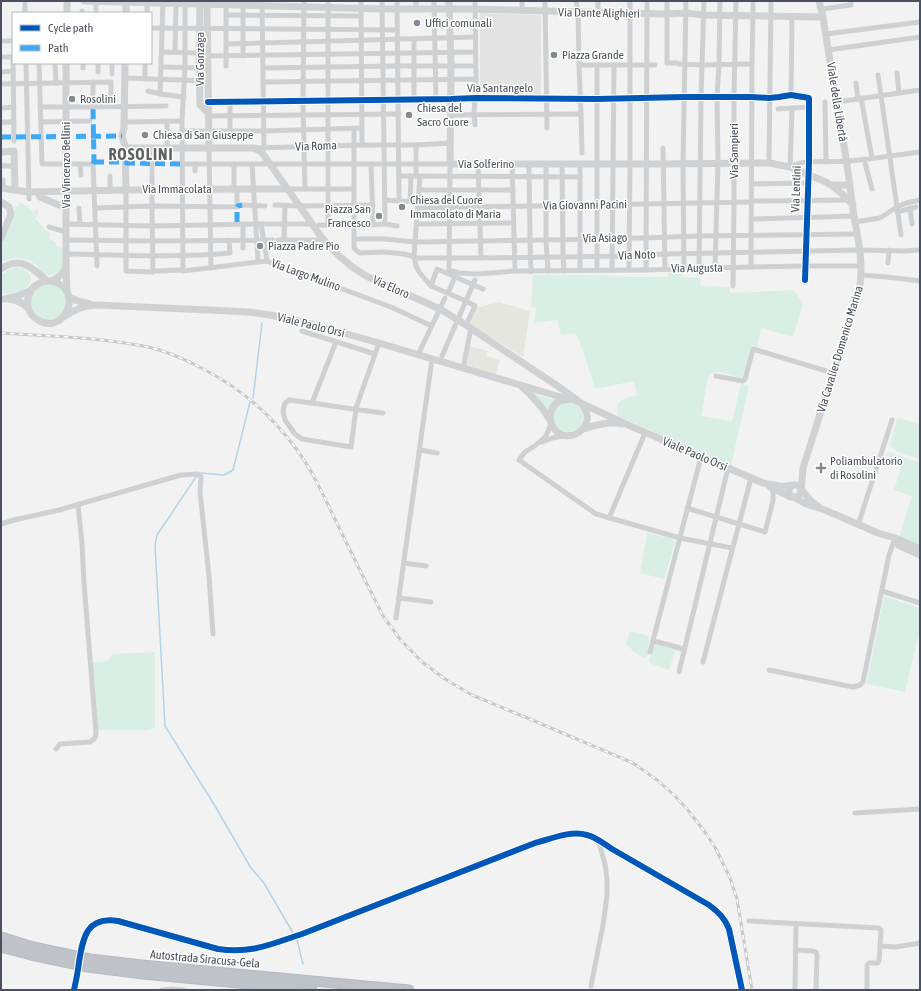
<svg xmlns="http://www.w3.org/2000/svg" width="921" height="991" font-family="'Asap Condensed',sans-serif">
<rect width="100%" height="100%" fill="#f2f2f2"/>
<g fill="#e6e6e0">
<polygon points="499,302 530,311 523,357 469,324 476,308"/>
<polygon points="469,346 488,351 486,356 500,360 496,374 466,365"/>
</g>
<polygon fill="#e4e3e3" points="480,13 541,15 541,96 480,96"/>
<g fill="#d9eee4">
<path d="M20 202 34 212 36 209 39 211 35 219 42 225 44 229 50 233 49 238 56 243 55 245 63 249C63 258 66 273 53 275 50 276 47 276 44 274 40 271 38 266 33 263 24 256 10 257 1 263V246L15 210 14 207 16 206 17 207Z"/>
<path d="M17 267C24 269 30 270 31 279 28 293 13 294 1 293V273H5V272L10 269Z"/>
<path d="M669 272 670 273H682L683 277 700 278 701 286 730 287V293L794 290 803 304 793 337 761 328 757 347 751 346 742 378 716 371 710 374 708 378 701 416 732 421 741 384 749 386 731 465 618 416C618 413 616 409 617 406 619 399 631 397 637 395L634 381 595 389C590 370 583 352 576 333L561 335 557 320 534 323 536 308 531 307 533 275H601L628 277H668Z"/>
<path d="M44 284C45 284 50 284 50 284 59 286 68 294 67 303 66 306 66 310 64 312 57 322 43 323 35 314 29 308 29 297 34 291 37 288 40 286 44 284Z"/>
<polygon points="535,394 555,400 549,411"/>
<circle cx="568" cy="417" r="15"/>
<path d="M897 418 920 424V459C911 456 894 454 890 444Z"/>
<polygon points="889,452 920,463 918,473 920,474 920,547 899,538 912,496 894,490 903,461 885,455"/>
<polygon points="647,533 672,539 675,542 664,579 640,573"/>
<polygon points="884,596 920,608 920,628 905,692 867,684"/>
<polygon points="630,631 649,636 648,655 645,659 632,650 626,643"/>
<polygon points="656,643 682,651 682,652 675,651 669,670 652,664 649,661"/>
<path d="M155 652V728L147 730H98L97 728 92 662C96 662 106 663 109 659 111 658 112 655 113 654Z"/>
</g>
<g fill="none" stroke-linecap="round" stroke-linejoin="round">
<g stroke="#b2d4e8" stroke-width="1.5">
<polyline points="253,398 262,323"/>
<polyline points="201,473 224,475 233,470 250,402"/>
<polyline points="196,477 157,535 155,545 165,726 215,806 251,868 264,883 297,940 303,964"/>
</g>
<defs>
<g id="highway">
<polyline points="1,937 33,947 90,959 142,965 409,990"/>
<polyline points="1,947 31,955 88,967 143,974 312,990"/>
</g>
</defs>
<use href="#highway" stroke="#b7bac0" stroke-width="11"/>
<g stroke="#ced0d2" stroke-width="5">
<polyline points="243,1 243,56"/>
<polyline points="262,1 264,149"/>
<polyline points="304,1 303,101 305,189"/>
<polyline points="328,1 328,225"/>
<polyline points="361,1 362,145"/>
<polyline points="382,1 385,224"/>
<polyline points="397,1 399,200"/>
<polyline points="416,1 416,9"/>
<polyline points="434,1 436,99"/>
<polyline points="522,1 522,11"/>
<polyline points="545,1 547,128"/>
<polyline points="576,1 578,12 579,65 581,114 582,153"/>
<polyline points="667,1 667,63 677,63 679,64 702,65 752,64"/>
<polyline points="822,9 851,5 851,1"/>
<polyline points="25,13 25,1"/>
<polyline points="82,13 82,11"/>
<polyline points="96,13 96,1"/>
<polyline points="147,13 147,1"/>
<polyline points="598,13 598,1"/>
<polyline points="226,15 361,16"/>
<polyline points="151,28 397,30"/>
<polyline points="826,34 920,22"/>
<polyline points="414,39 414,99"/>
<polyline points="1,41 13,41"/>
<polyline points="226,44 475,37"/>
<polyline points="828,50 920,37"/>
<polyline points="162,52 199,53"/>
<polyline points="175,52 176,4"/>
<polyline points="207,56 475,52"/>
<polyline points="1,57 13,57"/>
<polyline points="13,57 14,141"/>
<polyline points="26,63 29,199"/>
<polyline points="39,63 42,164 93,164 97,266"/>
<polyline points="55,63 56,83"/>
<polyline points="579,65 655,65"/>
<polyline points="226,66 226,1"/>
<polyline points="161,67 199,68"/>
<polyline points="83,68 83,63"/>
<polyline points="263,68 397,66 475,66"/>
<polyline points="1,72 13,71"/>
<polyline points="98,72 98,63"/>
<polyline points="897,73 899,93"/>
<polyline points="112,74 112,63"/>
<polyline points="878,75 901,235"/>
<polyline points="125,78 208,81"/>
<polyline points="145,79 145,63"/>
<polyline points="93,82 93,107"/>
<polyline points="263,82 476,79"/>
<polyline points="856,83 858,99"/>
<polyline points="1,84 111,82 111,97"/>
<polyline points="148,91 160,94 184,97"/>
<polyline points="160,94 163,1"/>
<polyline points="791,95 792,17"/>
<polyline points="861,98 872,158"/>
<polyline points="208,102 451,99 475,98 597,99 684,97 751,97 769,98 779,97 791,95 809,98 809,162 805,280"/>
<polyline points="230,102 230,131"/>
<polyline points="825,102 826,162"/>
<polyline points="837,102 920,90"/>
<polyline points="40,107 93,107 166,106"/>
<polyline points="1,108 14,107"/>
<path d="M792 108 790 167C805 158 831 163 848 161 872 159 896 155 920 152"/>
<polyline points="778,109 809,107"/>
<polyline points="450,115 581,114"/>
<polyline points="208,116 399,114"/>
<polyline points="1,122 14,122"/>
<polyline points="41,122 90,121"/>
<polyline points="124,122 182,121"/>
<polyline points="167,122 167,148"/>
<polyline points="475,125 474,114 476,79 475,1"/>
<polyline points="354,129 354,248 357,251 360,253 385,252 404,254 418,258 481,258 629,256 665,254 859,250 905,251 920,250"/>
<polyline points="182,131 264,131 362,128"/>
<polyline points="416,145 416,175"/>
<polyline points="209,147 211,268"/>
<polyline points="152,148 152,206 153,272"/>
<polyline points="256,148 362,145 416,145 451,143"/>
<polyline points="663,148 665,269"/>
<polyline points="864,159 872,189"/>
<polyline points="478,163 481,258"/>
<polyline points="769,163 771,1"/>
<polyline points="80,164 81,175"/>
<polyline points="182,164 450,164 449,270 459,273 476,274 515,271 646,270 751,267 805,266 861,266"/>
<polyline points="195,164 195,171"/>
<polyline points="234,164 234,189"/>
<polyline points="252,164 258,261"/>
<polyline points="371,164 373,225"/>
<polyline points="512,164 515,271"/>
<polyline points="529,164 530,240 531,272"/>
<polyline points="546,164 546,240 548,271"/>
<polyline points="562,164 563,257 564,271"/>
<polyline points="580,164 580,270"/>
<polyline points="1,166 14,166"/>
<polyline points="110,176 110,190"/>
<polyline points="399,176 580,177"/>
<polyline points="420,176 414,256 416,266 420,273 431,286 466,301 475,306 466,325"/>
<polyline points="755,184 807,183"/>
<polyline points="3,188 3,180"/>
<polyline points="287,189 354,189"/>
<polyline points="126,190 126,271 153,272 155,271 180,270 183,271 267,261 391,307 432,326"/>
<polyline points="419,190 513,190"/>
<polyline points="385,200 418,202"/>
<polyline points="410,201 411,176"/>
<polyline points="754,201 849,200"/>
<polyline points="237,203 237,189"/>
<polyline points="242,205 265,206"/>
<polyline points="275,205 300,206 373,205"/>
<polyline points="79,208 80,224"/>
<polyline points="95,208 152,206 237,207"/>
<polyline points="418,208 751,202"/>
<polyline points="910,208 912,224"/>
<polyline points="897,212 916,207"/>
<polyline points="752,219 855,216"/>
<polyline points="855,222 880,218 897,207 906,203 920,200"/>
<polyline points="66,224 152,226 255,224 313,224"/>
<polyline points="261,224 267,261"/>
<polyline points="417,224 513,223"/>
<polyline points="319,225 354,226 385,224 397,226"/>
<polyline points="49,227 66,232"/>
<polyline points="284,239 285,206"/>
<polyline points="354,239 385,239 416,242 612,239 700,236 857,234"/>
<polyline points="66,240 153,241 273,240"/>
<polyline points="278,240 317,240 322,238"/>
<polyline points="243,248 243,224"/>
<path d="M66 254C121 255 176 258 230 253L229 240"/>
<polyline points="888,263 889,250"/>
<polyline points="715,267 718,163 717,97 719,64 720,1"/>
<polyline points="751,267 752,64 753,16 753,1"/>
<polyline points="684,268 683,164 686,1"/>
<polyline points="699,268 701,98 704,1"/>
<polyline points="597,270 597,65"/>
<polyline points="612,270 614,66"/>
<polyline points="629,270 630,164 630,1"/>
<polyline points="646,270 647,1"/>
<polyline points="183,271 182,121 185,68 185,1"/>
<polyline points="861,275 887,277 920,281"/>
<polyline points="431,286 437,269 483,289"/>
<polyline points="733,286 734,202 734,97 736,1"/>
<polyline points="448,293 455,277"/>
<polyline points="302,331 375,354"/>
<path d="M379 343 357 405 356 409 351 447 302 439 295 434 285 420 283 411 285 403 289 400C320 404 351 409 383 413"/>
<polyline points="418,355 445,298"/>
<polyline points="442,356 475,280"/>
<polyline points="463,368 471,328"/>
<polyline points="716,376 743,381 745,379 753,349 833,373"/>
<polyline points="312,403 336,342"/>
<polyline points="551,423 549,429 546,436 536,445 525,452 519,460 596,514 680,538 732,548"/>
<polyline points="542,442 552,438 563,436"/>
<polyline points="420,450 437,453"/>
<polyline points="687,508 765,532 773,501 773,489"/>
<polyline points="609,518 645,433"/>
<polyline points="1,524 14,520 59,510 181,475 198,474 201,477 200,492 209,576 213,634"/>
<polyline points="858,525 892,420"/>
<polyline points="404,563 426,566"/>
<polyline points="882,591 920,603"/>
<polyline points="399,598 431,602"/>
<polyline points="396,618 432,359"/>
<polyline points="654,641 684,649"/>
<polyline points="650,652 701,457"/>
<polyline points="703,662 751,478"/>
<polyline points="769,670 853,687 860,685 863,682 889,555 895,538"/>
<polyline points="679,672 728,468"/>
<polyline points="56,749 60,744 90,742 95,738 96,733 84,583 82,544 78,504"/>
<polyline points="855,813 920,809"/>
<polyline points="749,921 879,928 881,930 880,946 896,947 920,943"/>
<path d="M81 948C86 927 96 917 118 921L218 949C252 954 271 944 302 934L535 843C551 839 570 830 587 835 596 837 604 844 612 849L709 905C718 912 725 918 729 929L742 990"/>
<polyline points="796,950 813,951 816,952 817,955 816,990"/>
<polyline points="591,986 603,925 607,896 607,879 605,864 598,839"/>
<polyline points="74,990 78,972"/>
<polyline points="162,990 171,989 184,990"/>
<polyline points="795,990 796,923"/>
<polyline points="867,990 867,965 869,963 878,963 879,961 880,946"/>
</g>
<g stroke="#cfd1d3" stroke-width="7">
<polyline points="67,1 67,13"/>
<polyline points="84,1 382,9 471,9 666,14 686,13 703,15 823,17"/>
<polyline points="200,1 199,68 200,105 208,113"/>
<polyline points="207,1 209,147"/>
<path d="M449 1 451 66 450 164H663L769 163 790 167 826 182C836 188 845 196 853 205"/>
<polyline points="126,13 126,1"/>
<polyline points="66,63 66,266 67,292"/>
<polyline points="125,63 124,128 122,136 125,146 126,190"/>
<polyline points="125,148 254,148 260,151 263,154 322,238 338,255 351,266 366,276 440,309 466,325 562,389 577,400"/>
<polyline points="1,152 14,151 15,190"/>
<polyline points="832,185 850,185"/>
<polyline points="1,188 29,192 126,190 251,189"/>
<polyline points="255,189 287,189"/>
<polyline points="38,192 40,197 66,208"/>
<polyline points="1,202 9,207 11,214 1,238"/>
<path d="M1 269C21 255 32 268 47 281"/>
<path d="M51 281C59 277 62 276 66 267"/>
<polyline points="69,297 78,301 90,304"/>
<path d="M4 299C10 298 17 297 22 294 25 293 29 292 31 290 32 289 33 287 35 286 41 281 48 280 55 282 84 292 64 336 38 320 27 314 25 301 31 290"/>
<path d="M9 299C17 300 22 302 28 308"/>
<path d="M65 316C76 309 83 306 96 305L209 310 248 312 270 315 304 322 379 343 567 399"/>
<path d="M522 387C533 396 542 407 550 420"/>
<path d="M581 403C602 427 564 450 552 425 549 419 550 413 553 407 557 400 564 399 572 399L628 425 763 483C773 485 782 488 792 485"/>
<path d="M583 429C596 425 608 421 622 424"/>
<circle cx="795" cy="491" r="6"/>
<polyline points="770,487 791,497"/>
<polyline points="800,488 811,501 818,506"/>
<path d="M801 493 803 468 859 291C865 262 856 232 852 203 845 141 832 79 823 17L819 1"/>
<polyline points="795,498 806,504 825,510 878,533 895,538 920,549"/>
<polyline points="898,545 920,555"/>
</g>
<use href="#highway" stroke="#bfc2c7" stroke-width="9"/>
<defs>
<path id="rail" d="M1 333C48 336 96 337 143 346 165 350 187 360 207 371 243 390 273 417 297 450 311 469 321 490 331 511 345 540 359 569 374 598L383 616 400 639 421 661 445 679 472 695 532 720 633 763 657 780 674 795 687 809 705 832 716 849 730 878 737 899 752 990"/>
</defs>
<use href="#rail" stroke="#c8c9cb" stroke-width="3"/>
<use href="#rail" stroke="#fff" stroke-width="1.5" stroke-dasharray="4.5" stroke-linecap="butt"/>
<polyline stroke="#cfd1d3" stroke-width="7" points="251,189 255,189"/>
<g stroke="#3fa9f5" stroke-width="5" stroke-dasharray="10 5" stroke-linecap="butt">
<polyline points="1,137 122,136"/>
<polyline points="94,162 125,162"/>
<polyline points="125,163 182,164"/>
<polyline points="93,164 94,162 93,107"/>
<polyline points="237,222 237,208 238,206 242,205"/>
</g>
<defs>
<g id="cycleway">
<polyline points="208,102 451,99 475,98 597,99 684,97 751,97 769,98 779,97 791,95 809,98 809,162 805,280"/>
<path d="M74 990C76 981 78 971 79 962 83 937 87 916 118 921L218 949C252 954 271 944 302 934L535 843C551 839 570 830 587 835 596 837 604 844 612 849L709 905C718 912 725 918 729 929L742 990"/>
</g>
</defs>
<use href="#cycleway" stroke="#fff" stroke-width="8"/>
<use href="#cycleway" stroke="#0057b8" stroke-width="6"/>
</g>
<g fill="#858990" stroke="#fff" stroke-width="1.5">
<circle cx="417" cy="23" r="4"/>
<circle cx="554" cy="55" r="4"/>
<circle cx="72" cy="99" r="4"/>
<circle cx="409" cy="115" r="4"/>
<circle cx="145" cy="135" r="4"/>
<circle cx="402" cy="207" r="4"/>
<circle cx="379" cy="216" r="4"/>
<circle cx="260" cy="246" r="4"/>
<path d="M819 462h4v4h4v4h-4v4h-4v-4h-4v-4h4z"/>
</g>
<g text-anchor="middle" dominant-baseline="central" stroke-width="3" stroke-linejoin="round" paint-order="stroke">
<g font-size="12" fill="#4a515c" stroke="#fff">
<text transform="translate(599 13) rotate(1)">Via Dante Alighieri</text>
<text transform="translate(200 59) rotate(-90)">Via Gonzaga</text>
<text x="500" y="88">Via Santangelo</text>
<text transform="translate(837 102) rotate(81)">Viale della Libertà</text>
<text transform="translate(316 146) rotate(-2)">Via Roma</text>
<text transform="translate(734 151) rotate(-90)">Via Sampieri</text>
<text x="486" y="164">Via Solferino</text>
<text transform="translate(66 165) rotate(-90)">Via Vincenzo Bellini</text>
<text x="177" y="189">Via Immacolata</text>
<text transform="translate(796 189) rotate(-88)">Via Lentini</text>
<text transform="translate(585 205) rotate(-1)">Via Giovanni Pacini</text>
<text transform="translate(605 238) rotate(-1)">Via Asiago</text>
<text transform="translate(637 255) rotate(-2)">Via Noto</text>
<text transform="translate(697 268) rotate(-1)">Via Augusta</text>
<text transform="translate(306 275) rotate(20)">Via Largo Mulino</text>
<text transform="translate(391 287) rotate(24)">Via Eloro</text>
<text transform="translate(311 325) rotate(14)">Viale Paolo Orsi</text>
<text transform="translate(840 349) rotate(-73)">Via Cavalier Domenico Marina</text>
<text transform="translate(695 454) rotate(23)">Viale Paolo Orsi</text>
<text transform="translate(205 959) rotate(5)">Autostrada Siracusa-Gela</text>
</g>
<g font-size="12" fill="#4a515c" stroke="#fff" text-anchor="start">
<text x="425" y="23">Uffici comunali</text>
<text x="562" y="55">Piazza Grande</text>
<text x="80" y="99">Rosolini</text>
<text x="417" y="108">Chiesa del<tspan x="417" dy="14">Sacro Cuore</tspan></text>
<text x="153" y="135">Chiesa di San Giuseppe</text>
<text x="410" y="200">Chiesa del Cuore<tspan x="410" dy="14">Immacolato di Maria</tspan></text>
<text x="371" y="209" text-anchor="end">Piazza San<tspan x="371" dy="14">Francesco</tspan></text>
<text x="268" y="246">Piazza Padre Pio</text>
<text x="830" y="461">Poliambulatorio<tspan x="830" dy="14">di Rosolini</tspan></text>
</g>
<g font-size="16" font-weight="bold" letter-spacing="1" fill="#5e6065" stroke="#fff">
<text x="141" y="154">ROSOLINI</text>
</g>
</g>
<rect width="921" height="991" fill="none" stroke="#4a515c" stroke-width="4"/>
<rect x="12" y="12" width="140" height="52" fill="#ffffff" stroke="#b7b9be"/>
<rect x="20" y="25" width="20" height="6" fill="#0057b8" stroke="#b7b9be"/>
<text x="48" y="32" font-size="12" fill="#4a515c">Cycle path</text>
<rect x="20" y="45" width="20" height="6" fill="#3fa9f5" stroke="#b7b9be"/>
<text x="48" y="52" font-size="12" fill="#4a515c">Path</text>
</svg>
